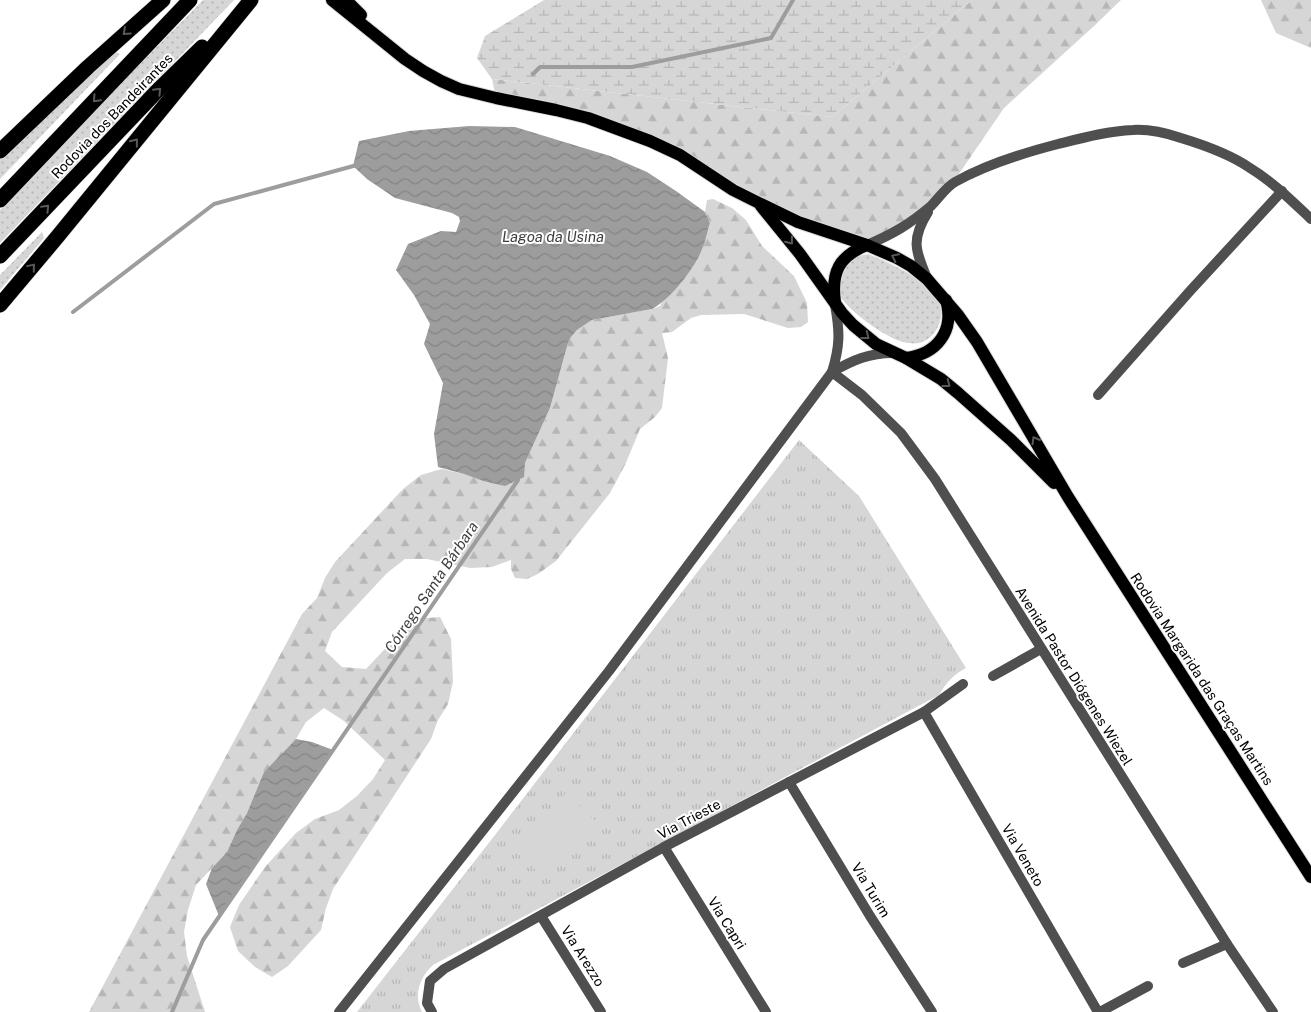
<svg xmlns="http://www.w3.org/2000/svg" width="1311" height="1012" font-family="'Public Sans',sans-serif">
<defs>
<pattern id="grass-dots" width="8" height="8" patternUnits="userSpaceOnUse" patternTransform="scale(1.25)"><rect width="8" height="8" fill="#d6d6d6"/><path d="M2 2h.1M6 6h.1" fill="none" stroke="#b6b6b6" stroke-width="1.8" stroke-linecap="round"/></pattern>
<pattern id="forest-firs" width="22" height="20" patternUnits="userSpaceOnUse" patternTransform="scale(1.25)"><rect width="22" height="20" fill="#d6d6d6"/><path d="M5 1l3.5 6h-7zM16 11l3.5 6h-7z" fill="#b6b6b6"/></pattern>
<pattern id="wetland-marsh" width="20" height="14" patternUnits="userSpaceOnUse" patternTransform="scale(1.25)"><rect width="20" height="14" fill="#d6d6d6"/><path d="M1 5h8M5 5V1M11 12h8M15 12V8" fill="none" stroke="#b6b6b6"/></pattern>
<pattern id="park-tufts" width="24" height="20" patternUnits="userSpaceOnUse" patternTransform="scale(1.25)"><rect width="24" height="20" fill="#d6d6d6"/><path d="M3 7l-1-3M5 7V3M7 7l1-3M15 17l-1-3M17 17v-4M19 17l1-3" fill="none" stroke="#b6b6b6"/></pattern>
<pattern id="water-waves" width="16" height="10" patternUnits="userSpaceOnUse" patternTransform="scale(1.25)"><rect width="16" height="10" fill="#9d9d9d"/><path d="M0 5q4-4 8 0t8 0" fill="none" stroke="#858585"/></pattern>
</defs>
<rect width="100%" height="100%" fill="#fff"/>
<g fill="url(#grass-dots)">
<polygon points="203,0 234,0 0,243 0,210 131,73"/>
<polygon points="116,52 120,54 0,179 0,158 76,86"/>
<polygon points="42,232 44,238 0,290 0,275"/>
<path d="M868 254C894 265 917 274 936 297 948 312 938 339 919 343 915 344 905 343 900 341 886 337 845 309 840 295 839 293 839 279 839 276 839 276 843 270 844 270 852 258 854 257 868 254Z"/>
</g>
<g fill="url(#forest-firs)">
<polygon points="972,0 1121,0 1094,26 1004,108 952,184 934,203 867,245 821,231 650,141 496,98 492,79 832,117"/>
<polygon points="1261,0 1311,0 1311,48 1276,33"/>
<polygon points="713,199 732,208 746,220 762,246 794,276 807,303 808,322 801,327 788,328 744,314 701,315 691,318 672,332 662,333 668,358 662,408 655,417 640,429 625,465 610,493 556,561 538,574 527,579 515,578 511,569 511,560 492,567 470,568 427,559 405,559 387,573 332,632 325,651 342,667 366,669 413,619 440,617 451,639 453,682 448,704 438,720 431,739 333,889 326,908 321,930 288,966 272,977 255,967 238,951 230,927 239,905 265,867 296,833 315,819 339,810 357,796 373,779 385,760 344,721 324,708 306,722 296,739 264,772 247,813 237,830 227,852 196,885 188,910 184,932 187,956 205,1012 89,1012 302,614 317,598 325,578 335,562 403,489 421,475 442,469 464,474 483,481 525,463 550,408 568,343 571,337 577,330 592,320 652,309 660,306 710,223 705,212 707,200"/>
</g>
<polygon fill="url(#wetland-marsh)" points="544,0 972,0 832,117 492,79 477,58 485,36"/>
<path fill="url(#park-tufts)" d="M799 440 859 496 966 668C954 674 946 683 939 695L433 965C420 977 413 995 422 1012H357L495 835Z"/>
<polygon fill="#d6d6d6" points="566,793 596,821 543,877 513,849"/>
<g fill="url(#water-waves)">
<path d="M469 126 515 127 610 156 647 172 676 191 705 212 710 223C707 231 706 241 702 249 695 268 670 300 652 309L592 320 577 330 571 337 568 343 550 408 525 463 524 477 505 486 483 481 464 474 438 467 434 434 443 383 424 344 430 324 414 295 396 270 408 244 441 231 456 232 460 221 459 217 452 213 395 198 367 179 353 166 359 141 409 131Z"/>
<polygon points="296,739 312,742 333,750 219,916 206,884 212,868 227,852 237,830 247,813 264,772"/>
</g>
<g fill="none" stroke-linecap="round" stroke-linejoin="round">
<g stroke="#9d9d9d" stroke-width="4">
<polyline points="533,74 540,67 632,67 771,38 793,0"/>
<polyline points="73,312 214,204 357,165"/>
<polyline points="172,1012 203,940 518,480 518,476"/>
</g>
<defs>
<g id="primary">
<polyline points="332,0 405,59 423,71 441,81 459,89 496,98 556,110 588,118 650,141 680,155 733,190 759,203 798,222 867,245 897,258 911,266 927,279 958,315 977,342 1068,497 1311,877"/>
<polyline points="346,0 361,15"/>
<polyline points="761,206 800,254 842,313 853,325 876,344 906,358 941,379 958,393 1011,440 1054,483"/>
<path d="M835 302C831 272 839 256 867 245"/>
<path d="M906 358C937 354 955 331 946 300"/>
</g>
<g id="highway">
<polyline points="0,151 88,67 163,0"/>
<polyline points="0,200 190,0"/>
<polyline points="0,256 160,88 202,47"/>
<polyline points="0,305 58,236 251,0"/>
</g>
</defs>
<use href="#primary" stroke="#dbdbdb" stroke-width="14"/>
<use href="#highway" stroke="#dbdbdb" stroke-width="16"/>
<g stroke="#4f4f4f" stroke-width="10">
<path d="M867 245C893 234 910 224 931 206 939 198 946 187 955 182 987 164 1023 153 1058 144 1082 138 1108 131 1133 130 1149 129 1166 133 1181 138 1204 145 1230 154 1250 168 1273 182 1292 201 1311 219"/>
<path d="M927 278C915 250 911 239 928 212"/>
<polyline points="832,372 862,395 901,433 935,479 1227,944 1273,1012"/>
<path d="M832 372C853 360 869 353 893 353"/>
<polyline points="1098,395 1190,291 1282,191"/>
<polyline points="993,676 1041,649"/>
<polyline points="924,712 1098,1012"/>
<polyline points="789,782 870,916 932,1012"/>
<polyline points="664,847 766,1012"/>
<polyline points="541,916 601,1012"/>
<polyline points="1183,963 1227,944"/>
<path d="M339 1012 609 671 832 372C840 346 840 332 835 305"/>
<polyline points="432,1012 427,1003 430,981 444,969 664,847 924,712 963,684"/>
<polyline points="1100,1012 1148,986"/>
</g>
<use href="#primary" stroke="#000" stroke-width="12"/>
<use href="#highway" stroke="#000" stroke-width="15"/>
</g>
<defs><path id="oneway-chevron" d="M-2-3.5L2.5 0L-2 3.5" fill="none" stroke-width="1.6" stroke-linecap="round" stroke-linejoin="round" transform="scale(1.25)"/></defs>
<g stroke="#595959">
<use href="#oneway-chevron" transform="translate(126 32) rotate(138)"/>
<use href="#oneway-chevron" transform="translate(158 91) rotate(-46)"/>
<use href="#oneway-chevron" transform="translate(96 99) rotate(133)"/>
<use href="#oneway-chevron" transform="translate(135 142) rotate(-51)"/>
<use href="#oneway-chevron" transform="translate(46 208) rotate(-46)"/>
<use href="#oneway-chevron" transform="translate(790 241) rotate(52)"/>
<use href="#oneway-chevron" transform="translate(895 257) rotate(-154)"/>
<use href="#oneway-chevron" transform="translate(32 267) rotate(-50)"/>
<use href="#oneway-chevron" transform="translate(866 336) rotate(38)"/>
<use href="#oneway-chevron" transform="translate(947 384) rotate(37)"/>
<use href="#oneway-chevron" transform="translate(1035 440) rotate(-120)"/>
</g>
<g text-anchor="middle" dominant-baseline="central" stroke-width="4" stroke-linejoin="round" paint-order="stroke">
<g font-size="14" fill="#000" stroke="#fff">
<text transform="translate(112 116) rotate(-46)">Rodovia dos Bandeirantes</text>
<text transform="translate(1074 676) rotate(58)">Avenida Pastor Diógenes Wiezel</text>
<text transform="translate(1202 679) rotate(57)">Rodovia Margarida das Graças Martins</text>
<text transform="translate(689 819) rotate(-28)">Via Trieste</text>
<text transform="translate(1023 855) rotate(60)">Via Veneto</text>
<text transform="translate(871 890) rotate(59)">Via Turim</text>
<text transform="translate(727 923) rotate(58)">Via Capri</text>
<text transform="translate(583 956) rotate(58)">Via Arezzo</text>
</g>
<g font-size="15" font-style="italic" fill="#3e3e3e" stroke="#fff">
<text x="553" y="236">Lagoa da Usina</text>
<text transform="translate(431 587) rotate(-56)">Córrego Santa Bárbara</text>
</g>
</g>
</svg>
